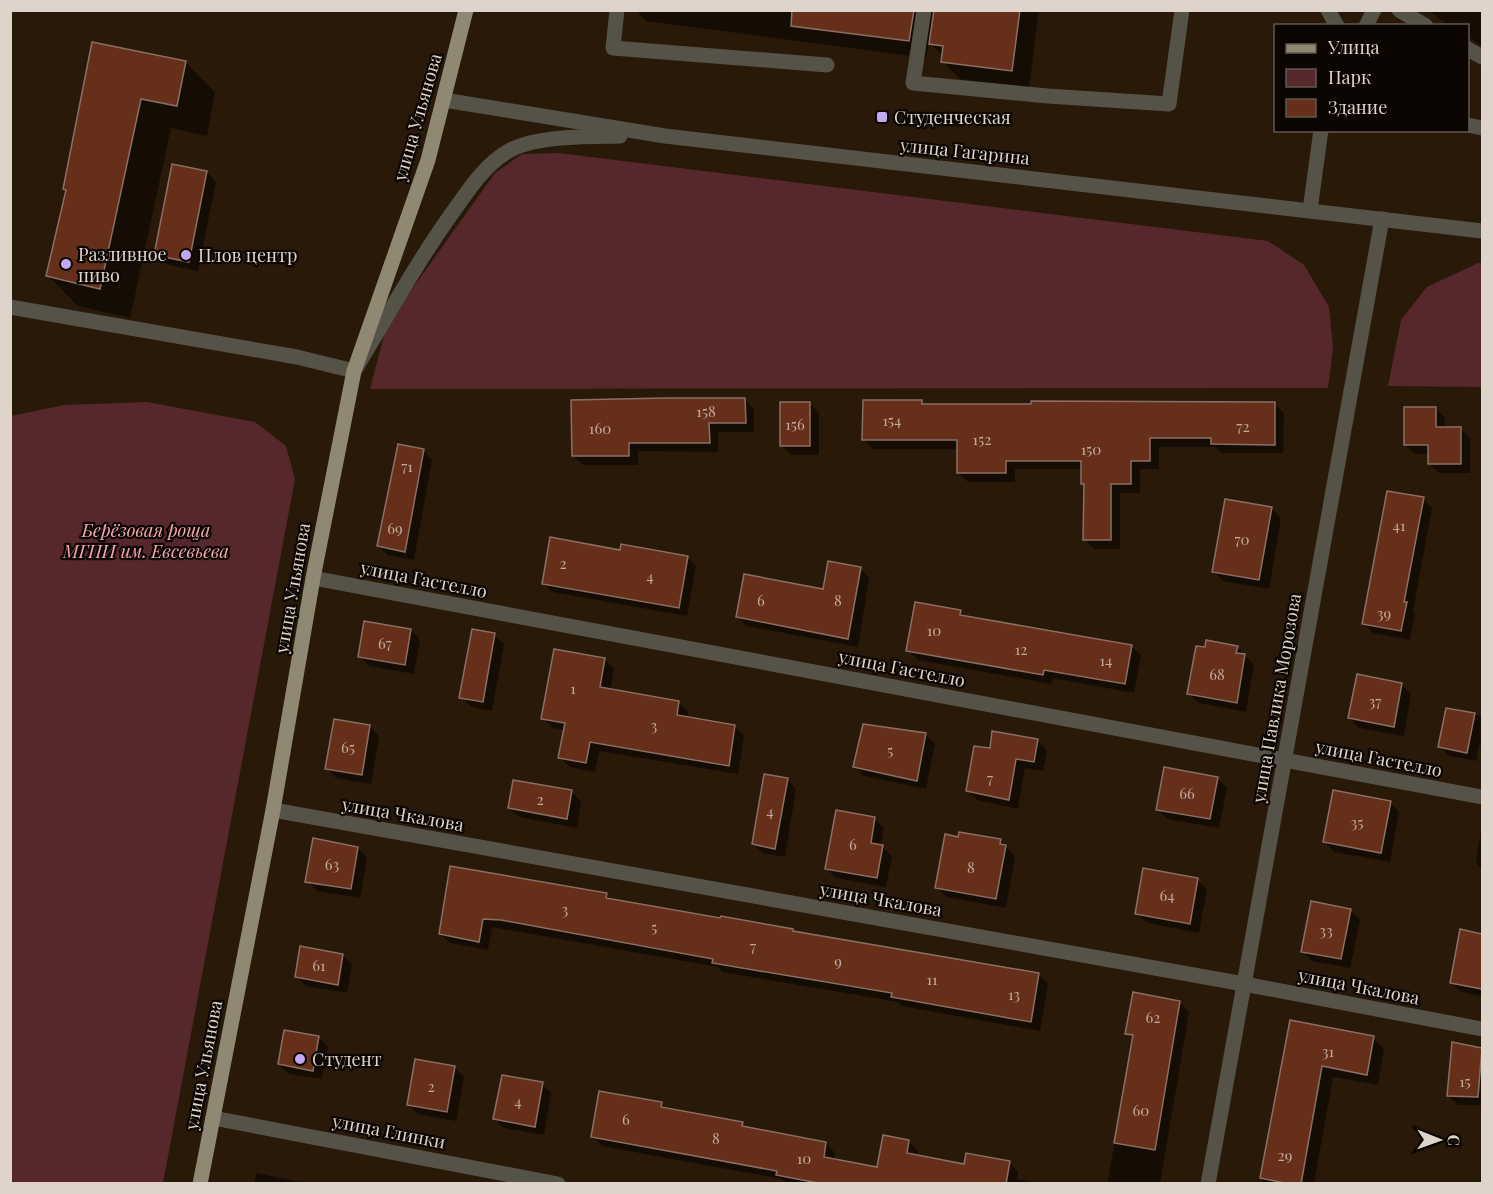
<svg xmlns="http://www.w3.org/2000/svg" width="1493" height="1194" font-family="'Playfair Display',serif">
<rect width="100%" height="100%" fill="#281908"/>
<g fill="#56282c">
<polygon points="559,153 1268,241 1304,265 1329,307 1333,348 1328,388 370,389 387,324 495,173 522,154"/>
<polygon points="1478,263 1482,263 1482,387 1388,386 1401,320 1427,287"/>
<polygon points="147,402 255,422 286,446 295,479 163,1183 11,1183 11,416 64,405"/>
</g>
<g fill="#0007">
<polygon points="636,10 1039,10 1029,88 960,79 943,62 943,57 929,42 926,58 646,21"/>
<polygon points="1428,10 1482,10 1482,46 1468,37 1468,26 1449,26"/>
<polygon points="93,44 185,62 215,92 207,136 171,128 130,318 78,306 48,276 67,191 64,189"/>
<polygon points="207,172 216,182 198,271 165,264 155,254"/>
<polygon points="745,400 754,409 754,432 718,432 718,452 638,451 638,465 583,465 573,455"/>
<polygon points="922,401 926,406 1274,404 1284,413 1283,453 1222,453 1215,447 1159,447 1159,469 1140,469 1140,493 1120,493 1120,549 1094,549 1085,539 1086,486 1083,483 1083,469 1015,469 1015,482 968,482 959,473 959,449 873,449 864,440"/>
<polygon points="809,403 819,413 819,455 791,455 782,446"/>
<polygon points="1436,408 1445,418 1445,428 1460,428 1470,438 1470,473 1439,473 1430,464 1430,454 1415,454 1405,445"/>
<polygon points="423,450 432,460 414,560 388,555 378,546"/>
<polygon points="1423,499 1432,508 1413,611 1415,613 1410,640 1373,633 1363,623"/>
<polygon points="1271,508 1281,518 1269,589 1223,581 1214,571"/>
<polygon points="622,551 687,557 696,566 687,616 552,592 543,583"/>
<polygon points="860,568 869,578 858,647 747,626 738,617 824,591"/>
<polygon points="960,611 967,618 1131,646 1141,655 1134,693 1053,678 1052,684 918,660 908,650"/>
<polygon points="411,630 420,640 414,674 369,666 359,656"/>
<polygon points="494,634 504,644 492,711 471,707 461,697"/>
<polygon points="1237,647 1254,665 1246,712 1199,703 1189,694"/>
<polygon points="604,659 614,669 610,690 679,703 688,712 687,718 735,727 744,736 738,774 599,751 595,772 570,767 560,758 565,730 553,728 543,718"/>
<polygon points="1401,684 1411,694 1404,736 1359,728 1350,718"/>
<polygon points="1447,710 1482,716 1482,745 1479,744 1476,761 1449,756 1440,747"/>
<polygon points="335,720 370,727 379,736 371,784 336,778 327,768"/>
<polygon points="925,734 935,744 926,789 864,776 854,767"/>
<polygon points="1037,740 1047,750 1043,771 1025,768 1018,809 977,800 967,790 991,750"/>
<polygon points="1217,778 1227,788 1219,828 1167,819 1158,809"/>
<polygon points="787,779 796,789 785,857 763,853 753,844"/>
<polygon points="572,792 581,801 577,828 519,817 509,808"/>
<polygon points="1390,802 1399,812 1390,862 1334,852 1325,842"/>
<polygon points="875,819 884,828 881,846 892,856 886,887 836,878 827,869"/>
<polygon points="1482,825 1482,870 1476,863"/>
<polygon points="1001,841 1015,856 1006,908 947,897 937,888"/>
<polygon points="358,848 367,857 360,898 317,891 307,881"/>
<polygon points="452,868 606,894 612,900 1038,974 1048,984 1040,1031 902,1006 898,1002 723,972 718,967 492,927 488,950 450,943 440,934"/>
<polygon points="1197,880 1207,889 1199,933 1147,923 1137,914"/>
<polygon points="1350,910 1360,920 1350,968 1312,961 1303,951"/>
<polygon points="1461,931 1482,935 1482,996 1461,992 1451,982"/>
<polygon points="343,955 352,965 347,993 306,986 296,976"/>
<polygon points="1179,1002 1189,1012 1160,1184 1107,1184 1134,1040 1127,1033"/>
<polygon points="1292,1022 1373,1038 1384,1049 1378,1085 1333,1077 1314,1184 1262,1184"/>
<polygon points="319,1037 328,1047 322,1079 289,1074 279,1064"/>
<polygon points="1454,1044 1482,1050 1482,1105 1458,1105 1449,1096"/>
<polygon points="454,1067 464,1077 456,1121 418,1114 409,1105"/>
<polygon points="542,1084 551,1093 544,1135 504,1128 495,1119"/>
<polygon points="661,1104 667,1109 742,1123 748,1129 826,1143 835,1153 834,1161 878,1169 909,1142 918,1151 917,1156 965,1165 1009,1162 1018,1172 1017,1179 1043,1184 787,1184 782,1179 602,1146 593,1136"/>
<polygon points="256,1173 302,1182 303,1184 254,1184"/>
</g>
<g fill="#662f1a" stroke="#8a6f65" stroke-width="1.5">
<polygon points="792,10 914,10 909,41 791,26"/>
<polygon points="934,10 1020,10 1012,71 941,62 943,46 929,44"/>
<polygon points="92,42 186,61 177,106 141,99 100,289 46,276 66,190 63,189"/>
<polygon points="172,164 207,171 189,262 154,255"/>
<polygon points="666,398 745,398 746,423 709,423 710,443 629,443 629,456 572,456 571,400"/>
<polygon points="863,400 922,400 922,404 1031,404 1031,401 1275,402 1275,445 1211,444 1211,438 1150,438 1150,461 1131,461 1131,484 1111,484 1111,540 1083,540 1084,484 1081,484 1081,461 1006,461 1006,473 957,473 957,440 862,440"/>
<rect x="780" y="402" width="30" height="44"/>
<polygon points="1404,407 1436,407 1436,427 1461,427 1461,464 1428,464 1428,445 1404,445"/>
<polygon points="398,444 424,449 405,552 377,546"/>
<polygon points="1387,491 1424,497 1404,602 1407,602 1401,631 1362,624"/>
<polygon points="1225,499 1272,507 1259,580 1212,572"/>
<polygon points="550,537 620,550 621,544 688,556 679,608 542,584"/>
<polygon points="828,561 861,567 848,639 736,617 744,574 823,589"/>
<polygon points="915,602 961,610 960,615 1132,645 1125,684 1044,670 1043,675 906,651"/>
<polygon points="364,621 411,629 405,665 358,657"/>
<polygon points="472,629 495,633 483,702 459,698"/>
<polygon points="1206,640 1238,646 1236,653 1245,654 1237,703 1187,694 1196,646 1205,647"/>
<polygon points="554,649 605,658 600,687 679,701 677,715 735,725 729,766 590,742 586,763 558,758 565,723 541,719"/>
<polygon points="1357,674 1402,683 1394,727 1348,718"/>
<polygon points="1446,708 1475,713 1467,753 1438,747"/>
<polygon points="334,719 370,725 362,775 325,769"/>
<polygon points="863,724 926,733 917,781 853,767"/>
<polygon points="992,731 1038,739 1034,762 1016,759 1009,800 966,791 974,746 990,748"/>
<polygon points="1164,767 1218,777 1210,819 1156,810"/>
<polygon points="764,774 788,778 775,849 752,844"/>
<polygon points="513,780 572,790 567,819 508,808"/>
<polygon points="1333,790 1391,801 1381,853 1323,842"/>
<polygon points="836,810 875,817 871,843 883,845 877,878 825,869"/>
<polygon points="959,832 1001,839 1000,844 1006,845 996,899 935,888 945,834 958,837"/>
<polygon points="313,838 358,847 351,889 305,882"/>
<polygon points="450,866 607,893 606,898 720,918 721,916 793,929 793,931 1039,973 1031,1022 891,997 892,993 712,963 713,959 501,920 483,919 479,942 439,934"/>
<polygon points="1143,868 1198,878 1190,924 1135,914"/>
<polygon points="1311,901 1351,909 1341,959 1301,952"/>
<polygon points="1460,929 1482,934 1482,989 1450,983"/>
<polygon points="300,946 343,954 338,985 295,977"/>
<polygon points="1133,992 1180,1001 1155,1150 1114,1143 1133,1035 1125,1034"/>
<polygon points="1290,1020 1374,1036 1367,1075 1322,1066 1301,1184 1289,1184 1260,1178"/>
<polygon points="284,1030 319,1036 313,1071 278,1064"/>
<polygon points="1452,1042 1482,1048 1478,1097 1447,1096"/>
<polygon points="415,1059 455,1066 447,1112 407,1105"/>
<polygon points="502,1075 543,1082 535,1127 493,1119"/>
<polygon points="599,1091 662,1102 661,1107 743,1122 742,1126 826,1142 824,1157 877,1167 883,1135 909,1140 907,1153 964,1164 966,1153 1010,1161 1006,1184 823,1184 776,1175 777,1171 591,1137"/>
</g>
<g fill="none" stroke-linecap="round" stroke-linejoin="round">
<g stroke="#555248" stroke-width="15">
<polyline points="617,10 613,48 827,65"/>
<polyline points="924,10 913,83 1048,96 1169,104 1182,10"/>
<polyline points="1328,10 1337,26"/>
<polyline points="1399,10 1426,26"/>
<polyline points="1366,26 1374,10"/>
<polyline points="1468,49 1482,57"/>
<polyline points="444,100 665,136 1482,231"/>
<polyline points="1468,125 1482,128"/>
<polyline points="1310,210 1321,130"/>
<path d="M10 307 297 357 354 371C387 317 418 260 455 209 470 188 485 165 507 152 534 135 589 137 620 136"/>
<polyline points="313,578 1482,797"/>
<polyline points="273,810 1244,984 1482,1029"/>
<polyline points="213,1118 558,1184"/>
<polyline points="1208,1184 1382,219"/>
</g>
<polyline stroke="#8f8872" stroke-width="15" points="200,1184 273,810 313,578 354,371 428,160 466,10"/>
</g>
<g fill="#c2a8f2" stroke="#0c0602" stroke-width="2">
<rect x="876" y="111" width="12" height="12" rx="3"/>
<circle cx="186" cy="255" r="6"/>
<circle cx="66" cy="264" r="6"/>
<circle cx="300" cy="1059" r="6"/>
</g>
<g text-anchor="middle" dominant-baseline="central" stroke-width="4.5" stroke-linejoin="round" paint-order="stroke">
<g font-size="15" fill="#c1ab9e">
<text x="706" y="411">158</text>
<text x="892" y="420">154</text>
<text x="795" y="424">156</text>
<text x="1243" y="426">72</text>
<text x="600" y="428">160</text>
<text x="982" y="439">152</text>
<text x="1091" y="449">150</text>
<text x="407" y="466">71</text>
<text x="1399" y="525">41</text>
<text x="395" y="528">69</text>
<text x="1242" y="539">70</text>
<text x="563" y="563">2</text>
<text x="650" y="576">4</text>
<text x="761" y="600">6</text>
<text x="838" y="600">8</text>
<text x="1384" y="613">39</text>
<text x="934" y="630">10</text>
<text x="385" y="643">67</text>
<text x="1021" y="649">12</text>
<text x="1106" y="660">14</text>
<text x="1217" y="674">68</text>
<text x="573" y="688">1</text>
<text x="1375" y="701">37</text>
<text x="654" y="725">3</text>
<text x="348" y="747">65</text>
<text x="890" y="750">5</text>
<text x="990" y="778">7</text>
<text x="1187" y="793">66</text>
<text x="540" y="799">2</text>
<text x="770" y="811">4</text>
<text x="1357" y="822">35</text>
<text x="853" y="844">6</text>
<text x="332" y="864">63</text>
<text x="971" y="867">8</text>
<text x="1167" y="895">64</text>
<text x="565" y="909">3</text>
<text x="654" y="927">5</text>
<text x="1326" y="930">33</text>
<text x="753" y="946">7</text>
<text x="838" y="961">9</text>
<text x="319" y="965">61</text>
<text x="932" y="979">11</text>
<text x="1014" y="994">13</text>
<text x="1153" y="1017">62</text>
<text x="1328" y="1051">31</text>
<text x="1465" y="1081">15</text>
<text x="431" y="1086">2</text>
<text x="518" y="1101">4</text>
<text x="1141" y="1110">60</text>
<text x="626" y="1119">6</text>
<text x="716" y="1138">8</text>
<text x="1285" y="1155">29</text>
<text x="804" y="1158">10</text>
</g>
<g font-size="18" fill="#dfd4ca" stroke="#0c0602">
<text transform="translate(417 117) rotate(-74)">улица Ульянова</text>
<text transform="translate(965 151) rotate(6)">улица Гагарина</text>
<text transform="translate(424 579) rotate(11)">улица Гастелло</text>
<text transform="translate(292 588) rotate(-80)">улица Ульянова</text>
<text transform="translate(902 668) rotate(11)">улица Гастелло</text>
<text transform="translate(1276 698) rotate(-80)">улица Павлика Морозова</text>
<text transform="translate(1379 758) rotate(11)">улица Гастелло</text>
<text transform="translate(403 814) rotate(10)">улица Чкалова</text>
<text transform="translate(881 899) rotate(10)">улица Чкалова</text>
<text transform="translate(1359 986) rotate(11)">улица Чкалова</text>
<text transform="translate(203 1065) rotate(-79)">улица Ульянова</text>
<text transform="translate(389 1131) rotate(11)">улица Глинки</text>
</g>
<g font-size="18" fill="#dfd4ca" stroke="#0c0602" text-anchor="start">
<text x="894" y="117">Студенческая</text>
<text x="78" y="254">Разливное<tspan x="78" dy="21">пиво</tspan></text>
<text x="198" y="255">Плов центр</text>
<text x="312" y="1059">Студент</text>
</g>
<g font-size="18" font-style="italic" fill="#f6a8ac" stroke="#0c0602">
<text x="146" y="530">Берёзовая роща<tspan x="146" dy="21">МГПИ им. Евсевьева</tspan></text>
</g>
</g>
<rect width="1493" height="1194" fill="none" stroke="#dfd4ca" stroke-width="24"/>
<rect x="1274" y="24" width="195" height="108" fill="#0c0602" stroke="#605852" stroke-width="1.5"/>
<rect x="1286" y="44" width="30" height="9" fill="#8f8872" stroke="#605852" stroke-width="1.5"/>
<text x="1328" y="54" font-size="18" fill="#dfd4ca">Улица</text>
<rect x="1286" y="69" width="30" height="18" fill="#56282c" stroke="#605852" stroke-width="1.5"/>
<text x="1328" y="84" font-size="18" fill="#dfd4ca">Парк</text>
<rect x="1286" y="99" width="30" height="18" fill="#662f1a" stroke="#605852" stroke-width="1.5"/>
<text x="1328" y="114" font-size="18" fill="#dfd4ca">Здание</text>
<g transform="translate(1439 1140) rotate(91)" stroke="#0c0602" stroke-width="4.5" paint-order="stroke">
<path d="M0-4.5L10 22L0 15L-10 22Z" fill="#dfd4ca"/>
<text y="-9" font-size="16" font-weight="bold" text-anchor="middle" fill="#dfd4ca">С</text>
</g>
</svg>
